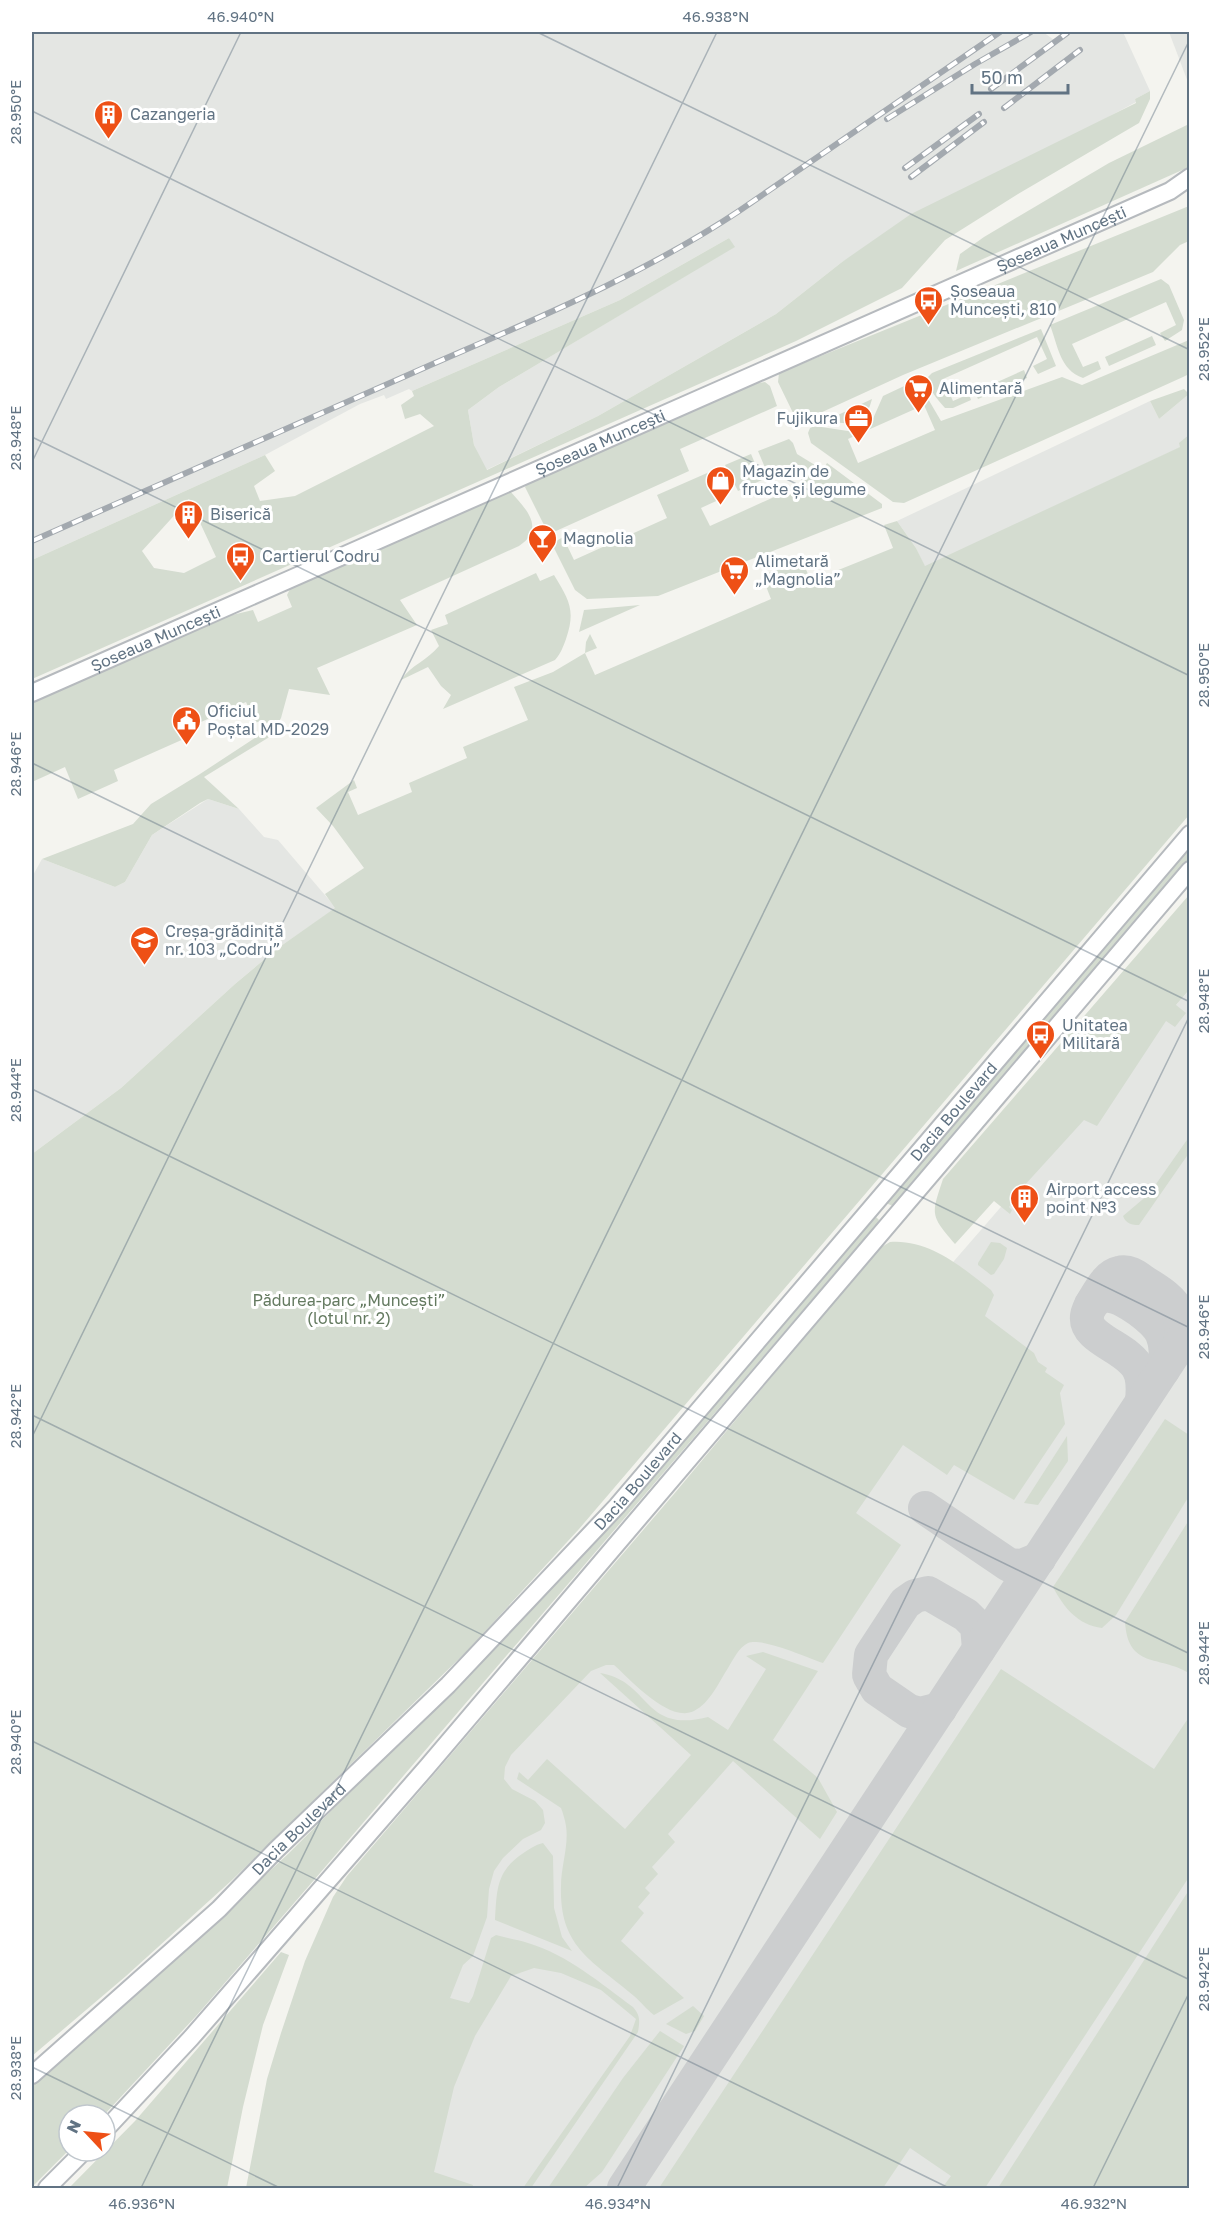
<svg xmlns="http://www.w3.org/2000/svg" width="1221" height="2220" font-family="'Golos Text',sans-serif">
<rect width="100%" height="100%" fill="#f4f4ef"/>
<g fill="#e4e6e3">
<polygon points="32,32 1043,32 1054,40 1063,32 1123,32 1150,91 1135,99 1136,102 842,262 776,314 598,416 486,470 474,445 468,410 499,387 734,247 729,238 620,300 412,391 409,389 386,399 384,395 360,404 265,455 32,560"/>
<polygon points="1169,32 1189,32 1189,85"/>
<polygon points="1189,394 1189,434 1181,447 925,567 916,548 897,521 1150,401 1159,419"/>
<polygon points="208,799 239,809 264,837 278,840 336,908 278,948 235,984 121,1088 32,1154 32,877 42,859 115,887 125,882 152,835"/>
<polygon points="1189,990 1189,2188 380,2188 456,1810 954,1261"/>
</g>
<g fill="#d4dcd0" fill-rule="evenodd">
<path d="M1150 91V99L1139 123 1018 194 945 240 902 288 796 341 32 679V560L265 455 275 471 254 486 260 501 295 496 434 426 420 414 405 419 401 405 414 396 412 391 620 300 729 238 735 247 499 387 468 410 474 445 487 470 598 416 776 314 842 262 911 214 1136 103 1135 99ZM189 499 216 557 184 573 154 568 142 551Z"/>
<polygon points="1189,124 1189,167 956,271 960,254 984,237 1109,163"/>
<polygon points="1189,206 1189,241 1180,245 1153,272 903,375 807,419 795,417 778,382 779,373"/>
<path d="M1161 279 1169 285 1184 320 1182 330 1165 341 1160 333 1176 325 1166 302 1072 344 1083 367 1098 361 1101 369 1083 378C1060 370 1058 346 1050 325Z"/>
<path d="M1041 329 1056 366 1038 374 1033 366 1047 359 1037 337 943 379 953 401 969 394 971 400 953 408H945C937 399 928 389 928 377L932 373Z"/>
<polygon points="1152,336 1156,345 1109,366 1105,357"/>
<polygon points="1189,340 1189,374 1183,377 904,503 893,502 811,443 808,433 810,428 815,426 861,433 848,439 858,463 935,430 924,405 868,430 883,396 917,380 941,421 1062,377 1082,385"/>
<polygon points="1024,370 1027,378 978,399 975,392"/>
<polygon points="765,382 770,386 777,406 680,449 689,471 556,531 545,527 525,487 528,483 757,383"/>
<polygon points="1184,389 1189,394 1159,419 1150,401"/>
<path d="M872 399C864 429 850 424 825 421Z"/>
<polygon points="1190,434 1189,815 579,1529 467,1651 231,1881 126,1976 32,2056 32,1154 121,1088 235,984 278,948 335,908 325,894 364,868 333,826 316,808 354,780 357,788 348,792 358,815 412,792 409,783 467,758 463,747 528,720 514,687 553,672 585,653 586,642 590,634 597,648 585,653 595,675 771,599 762,576 801,558 811,581 893,548 884,525 897,521 916,548 925,566 1180,447 1179,443"/>
<polygon points="789,439 793,443 797,454 823,470 827,463 882,504 882,508 658,596 587,599 575,590 554,548 553,543 563,537 574,560 667,518 657,495 714,470 727,496 701,508 710,526 803,484 794,465 769,477 758,451"/>
<polygon points="751,454 762,480 738,491 725,465"/>
<path d="M510 491C526 509 546 528 519 546L400 600 417 625 317 668 330 695 289 689 281 718 271 736 204 777 239 809 208 799 200 803 152 835 125 882 115 887 42 859 133 824 151 804 200 774 267 730 263 720 255 723 246 702 183 730 186 738 114 770 118 781 78 799 65 767 32 782V702L232 615 253 610 258 622 292 607 287 595 291 587Z"/>
<path d="M536 573 540 581 554 575C569 600 576 610 566 639 563 647 561 653 555 660L443 709 451 695 441 686 428 667 401 680C411 665 428 660 439 646L431 630 448 624 445 615Z"/>
<polygon points="640,605 579,632 584,610"/>
<polygon points="1189,846 1189,860 893,1206 888,1204 886,1198"/>
<path d="M1189 895V990L1176 1005 1186 1013 1175 1027 1166 1021 1097 1126 1084 1120 1023 1187 1009 1207 1012 1210 1010 1214 994 1201 955 1244C930 1215 931 1215 943 1179Z"/>
<path d="M1189 1137V1153L1139 1225C1132 1225 1126 1224 1123 1216L1149 1194Z"/>
<polygon points="875,1216 879,1220 877,1224 314,1880 197,2015 104,2115 69,2115 69,2150 32,2187 32,2083 157,1975 287,1855 472,1671"/>
<path d="M890 1242C929 1239 962 1267 991 1290L994 1295 985 1316 1034 1353 1038 1362 1047 1368 1045 1372 1064 1385 1060 1393 1065 1424 1014 1500 954 1465 947 1475 903 1445 856 1513 901 1545 823 1663C808 1658 762 1637 748 1643 739 1647 733 1660 728 1668 719 1682 710 1703 694 1711 669 1723 632 1681 614 1665H606L591 1671 511 1755 505 1767 504 1779 512 1789 535 1801 543 1810 545 1823 541 1830 523 1839 503 1858 494 1871 489 1889 487 1917 473 1956 463 1965 450 1998 469 2003 473 1996 491 1938 496 1935C506 1938 518 1940 528 1943 568 1955 600 1983 633 2007 640 2015 640 2020 638 2032L531 2188H523L630 2036 636 2019 601 1990 561 1973 534 1968 511 1976 475 2036 454 2087 434 2172 473 2185 472 2188H246L267 2079 281 2033 305 1961 333 1897 347 1876 674 1494 878 1249Z"/>
<polygon points="991,1242 1000,1243 1007,1248 1004,1259 994,1274 991,1275 978,1265 978,1263"/>
<path d="M1165 1419 1189 1435V1496L1116 1615 1102 1628C1078 1625 1064 1608 1053 1587Z"/>
<polygon points="1067,1436 1068,1461 1038,1505 1024,1503"/>
<path d="M1189 1520V1673C1159 1655 1128 1669 1125 1622Z"/>
<path d="M763 1652 818 1671 773 1740 818 1778 837 1812 820 1839 733 1761 668 1834 675 1842 652 1867 658 1874 645 1888 650 1893 638 1907 644 1913 621 1941 684 1998 654 2015C646 2009 641 2002 634 1996 593 1961 559 1948 561 1886 561 1866 569 1845 566 1826 565 1820 563 1813 561 1808L517 1779 519 1772 528 1780 547 1759 625 1829 691 1755 600 1673C651 1681 642 1734 708 1717L728 1730 766 1669 746 1656Z"/>
<polygon points="1001,1669 1154,1769 1189,1717 1189,1877 985,2188 942,2188 951,2176 910,2148 883,2188 659,2188"/>
<path d="M543 1843 553 1856 554 1908 562 1937 572 1951 495 1920C497 1890 496 1872 522 1854 529 1849 535 1845 543 1843Z"/>
<polygon points="1189,1890 1189,2188 998,2188"/>
<polygon points="281,1952 289,1955 263,2025 243,2107 227,2188 69,2188 135,2121"/>
<polygon points="693,2006 704,2016 695,2031 686,2034 666,2024"/>
<polygon points="660,2031 684,2046 602,2172 584,2188 548,2188 623,2078"/>
</g>
<g fill="none" stroke-linecap="round" stroke-linejoin="round">
<g stroke="#cccecf" stroke-width="34">
<path d="M1091 1305C1096 1299 1102 1294 1110 1296 1125 1297 1156 1321 1162 1334 1167 1346 1167 1357 1163 1370"/>
<path d="M1142 1401C1143 1391 1144 1380 1139 1370 1129 1347 1084 1340 1087 1316 1088 1308 1093 1302 1097 1295 1102 1287 1109 1275 1119 1273 1129 1270 1137 1277 1144 1282 1172 1299 1186 1310 1180 1344"/>
<polyline points="925,1508 1009,1565 1022,1566 1039,1559"/>
<polyline points="940,1709 920,1714 909,1711 877,1689 869,1675 871,1655 905,1603 915,1596 928,1593 966,1615 977,1626 979,1649"/>
<polyline points="624,2188 1190,1329"/>
</g>
<defs>
<g id="primary">
<path id="s1" d="M32 693 1170 191 1190 177"/>
<path id="s2" d="M32 2075 219 1909 276 1850 448 1685 617 1506 1190 834"/>
<polyline points="105,2130 191,2038 427,1767 1190,870"/>
<polyline points="47,2188 84,2151"/>
</g>
</defs>
<use href="#primary" stroke="#b6babe" stroke-width="20"/>
<use href="#primary" stroke="#fff" stroke-width="16"/>
<defs>
<g id="rail">
<polyline points="991,89 1067,33"/>
<polyline points="1004,108 1080,50"/>
<polyline points="887,119 975,64 1031,32"/>
<polyline points="905,168 979,114"/>
<polyline points="911,177 984,122"/>
<path d="M32 541C163 483 295 425 426 367 533 320 641 276 739 211L1000 32"/>
</g>
</defs>
<use href="#rail" stroke="#a3a9af" stroke-width="6"/>
<use href="#rail" stroke="#fff" stroke-width="4" stroke-dasharray="11" stroke-linecap="butt"/>
</g>
<path fill="none" stroke="#617383" stroke-width="1.5" stroke-opacity="0.45" d="M537 32 1190 350M32 111 1190 676M32 437 1190 1002M32 462 241 32M32 763 1190 1328M32 1089 1190 1654M32 1415 1190 1980M32 1437 717 32M32 1741 949 2188M32 2067 280 2188M141 2188 1190 39M617 2188 1190 1015M1093 2188 1190 1991"/>
<defs>
<symbol id="building-pin" viewBox="-11 -11 22 30"><path d="M0 17L-7.5 6A9.5 9.5 0 1 1 7.5 6Z" fill="#ee5016" stroke="#fff"/><path d="M-4-6H4V6H1V3H-1V6H-4ZM-2.5-4.3h1.7v1.8h-1.7ZM.8-4.3h1.7v1.8H.8ZM-2.5-1h1.7V.8h-1.7ZM.8-1h1.7V.8H.8Z" fill="#fff"/></symbol>
<symbol id="bus-pin" viewBox="-11 -11 22 30"><path d="M0 17L-7.5 6A9.5 9.5 0 1 1 7.5 6Z" fill="#ee5016" stroke="#fff"/><path d="M-5-6H5V4H4V6H2V4H-2V6H-4V4H-5ZM-3.5-4V0h7V-4ZM-3.5 1.2v1.5H-2V1.2ZM2 1.2v1.5H3.5V1.2Z" fill="#fff"/></symbol>
<symbol id="supermarket-pin" viewBox="-11 -11 22 30"><path d="M0 17L-7.5 6A9.5 9.5 0 1 1 7.5 6Z" fill="#ee5016" stroke="#fff"/><path d="M-6-5.5h2.5l.6 2H6L4.5 2H-2.5L-4.4-4H-6ZM-1.5 3.2a1.3 1.3 0 1 0 .1 0ZM3 3.2a1.3 1.3 0 1 0 .1 0Z" fill="#fff"/></symbol>
<symbol id="office-pin" viewBox="-11 -11 22 30"><path d="M0 17L-7.5 6A9.5 9.5 0 1 1 7.5 6Z" fill="#ee5016" stroke="#fff"/><path d="M-6-3h4V-5.5h4V-3h4V5H-6ZM-1-4.5V-3h2v-1.5ZM-6 0V1H6V0Z" fill="#fff"/></symbol>
<symbol id="shop-pin" viewBox="-11 -11 22 30"><path d="M0 17L-7.5 6A9.5 9.5 0 1 1 7.5 6Z" fill="#ee5016" stroke="#fff"/><path d="M-5-2.5h2.3a2.7 3.5 0 0 1 5.4 0H5L5.5 6h-11ZM-1.5-2.5h3a1.5 2.3 0 0 0-3 0Z" fill="#fff"/></symbol>
<symbol id="bar-pin" viewBox="-11 -11 22 30"><path d="M0 17L-7.5 6A9.5 9.5 0 1 1 7.5 6Z" fill="#ee5016" stroke="#fff"/><path d="M-6-5H6L.8 .8V4.5H3.5V6h-7V4.5H-.8V.8Z" fill="#fff"/></symbol>
<symbol id="civic-pin" viewBox="-11 -11 22 30"><path d="M0 17L-7.5 6A9.5 9.5 0 1 1 7.5 6Z" fill="#ee5016" stroke="#fff"/><path d="M-.6-6.5H3V-4.5H.6V-3L4-1V1h2V6H-6V1h2V-1L-.6-3ZM-1.2 2.5V6h2.4V2.5Z" fill="#fff"/></symbol>
<symbol id="school-pin" viewBox="-11 -11 22 30"><path d="M0 17L-7.5 6A9.5 9.5 0 1 1 7.5 6Z" fill="#ee5016" stroke="#fff"/><path d="M0-5L7-2L0 1L-7-2ZM-4 1L0 2.5L4 1V4Q0 6-4 4Z" fill="#fff"/></symbol>
</defs>
<g fill-rule="evenodd">
<use href="#building-pin" x="92" y="98" width="33" height="45"/>
<use href="#bus-pin" x="912" y="284" width="33" height="45"/>
<use href="#supermarket-pin" x="902" y="372" width="33" height="45"/>
<use href="#office-pin" x="842" y="402" width="33" height="45"/>
<use href="#shop-pin" x="704" y="464" width="33" height="45"/>
<use href="#building-pin" x="172" y="498" width="33" height="45"/>
<use href="#bar-pin" x="526" y="522" width="33" height="45"/>
<use href="#bus-pin" x="224" y="540" width="33" height="45"/>
<use href="#supermarket-pin" x="718" y="554" width="33" height="45"/>
<use href="#civic-pin" x="170" y="704" width="33" height="45"/>
<use href="#school-pin" x="128" y="924" width="33" height="45"/>
<use href="#bus-pin" x="1024" y="1018" width="33" height="45"/>
<use href="#building-pin" x="1008" y="1182" width="33" height="45"/>
</g>
<g text-anchor="middle" dominant-baseline="central" stroke-width="6" stroke-linejoin="round" paint-order="stroke">
<g font-size="16" fill="#617383" stroke="#fff" text-anchor="start">
<text x="130" y="114">Cazangeria</text>
<text x="950" y="291">Șoseaua<tspan x="950" dy="18">Muncești, 810</tspan></text>
<text x="939" y="388">Alimentară</text>
<text x="838" y="418" text-anchor="end">Fujikura</text>
<text x="742" y="471">Magazin de<tspan x="742" dy="18">fructe și legume</tspan></text>
<text x="210" y="514">Biserică</text>
<text x="563" y="538">Magnolia</text>
<text x="262" y="556">Cartierul Codru</text>
<text x="755" y="561">Alimetară<tspan x="755" dy="18">„Magnolia”</tspan></text>
<text x="207" y="711">Oficiul<tspan x="207" dy="18">Poștal MD-2029</tspan></text>
<text x="165" y="931">Creșa-grădiniță<tspan x="165" dy="18">nr. 103 „Codru”</tspan></text>
<text x="1062" y="1025">Unitatea<tspan x="1062" dy="18">Militară</tspan></text>
<text x="1046" y="1189">Airport access<tspan x="1046" dy="18">point №3</tspan></text>
</g>
<g font-size="16" fill="#617383" stroke="#fff">
<text stroke="none"><textPath href="#s1" startOffset="1125">Șoseaua Muncești</textPath></text>
<text stroke="none"><textPath href="#s1" startOffset="621">Șoseaua Muncești</textPath></text>
<text stroke="none"><textPath href="#s1" startOffset="135">Șoseaua Muncești</textPath></text>
<text stroke="none"><textPath href="#s2" startOffset="1335">Dacia Boulevard</textPath></text>
<text stroke="none"><textPath href="#s2" startOffset="849">Dacia Boulevard</textPath></text>
<text stroke="none"><textPath href="#s2" startOffset="363">Dacia Boulevard</textPath></text>
</g>
<g font-size="16" fill="#647a60" stroke="#fff">
<text x="349" y="1300">Pădurea-parc „Muncești”<tspan x="349" dy="18">(lotul nr. 2)</tspan></text>
</g>
</g>
<rect width="1221" height="2220" fill="none" stroke="#ffffff" stroke-width="66"/>
<g transform="translate(87 2133) rotate(296)"><circle r="28" fill="#ffffff" stroke="#c0c7cd" stroke-width="1.5"/>
<path d="M0-4.5L10 22L0 15L-10 22Z" fill="#ee5016"/>
<text y="-9" font-size="16" font-weight="bold" text-anchor="middle" fill="#617383">N</text>
</g>
<path d="M972 84v9h96v-9" fill="none" stroke="#617383" stroke-width="3"/>
<text x="981" y="84" font-size="18" fill="#617383" stroke="#ffffff" stroke-width="4.5" paint-order="stroke">50 m</text>
<rect x="33" y="33" width="1155" height="2154" fill="none" stroke="#617383" stroke-width="2"/>
<g font-size="15" text-anchor="middle" fill="#617383">
<text x="241" y="22">46.940°N</text>
<text x="716" y="22">46.938°N</text>
<text transform="translate(16 112) rotate(-90)" y="5">28.950°E</text>
<text transform="translate(1204 349) rotate(-90)" y="5">28.952°E</text>
<text transform="translate(16 438) rotate(-90)" y="5">28.948°E</text>
<text transform="translate(1204 675) rotate(-90)" y="5">28.950°E</text>
<text transform="translate(16 764) rotate(-90)" y="5">28.946°E</text>
<text transform="translate(1204 1001) rotate(-90)" y="5">28.948°E</text>
<text transform="translate(16 1090) rotate(-90)" y="5">28.944°E</text>
<text transform="translate(1204 1327) rotate(-90)" y="5">28.946°E</text>
<text transform="translate(16 1416) rotate(-90)" y="5">28.942°E</text>
<text transform="translate(1204 1653) rotate(-90)" y="5">28.944°E</text>
<text transform="translate(16 1742) rotate(-90)" y="5">28.940°E</text>
<text transform="translate(1204 1979) rotate(-90)" y="5">28.942°E</text>
<text transform="translate(16 2068) rotate(-90)" y="5">28.938°E</text>
<text x="142" y="2209">46.936°N</text>
<text x="618" y="2209">46.934°N</text>
<text x="1094" y="2209">46.932°N</text>
</g>
</svg>
